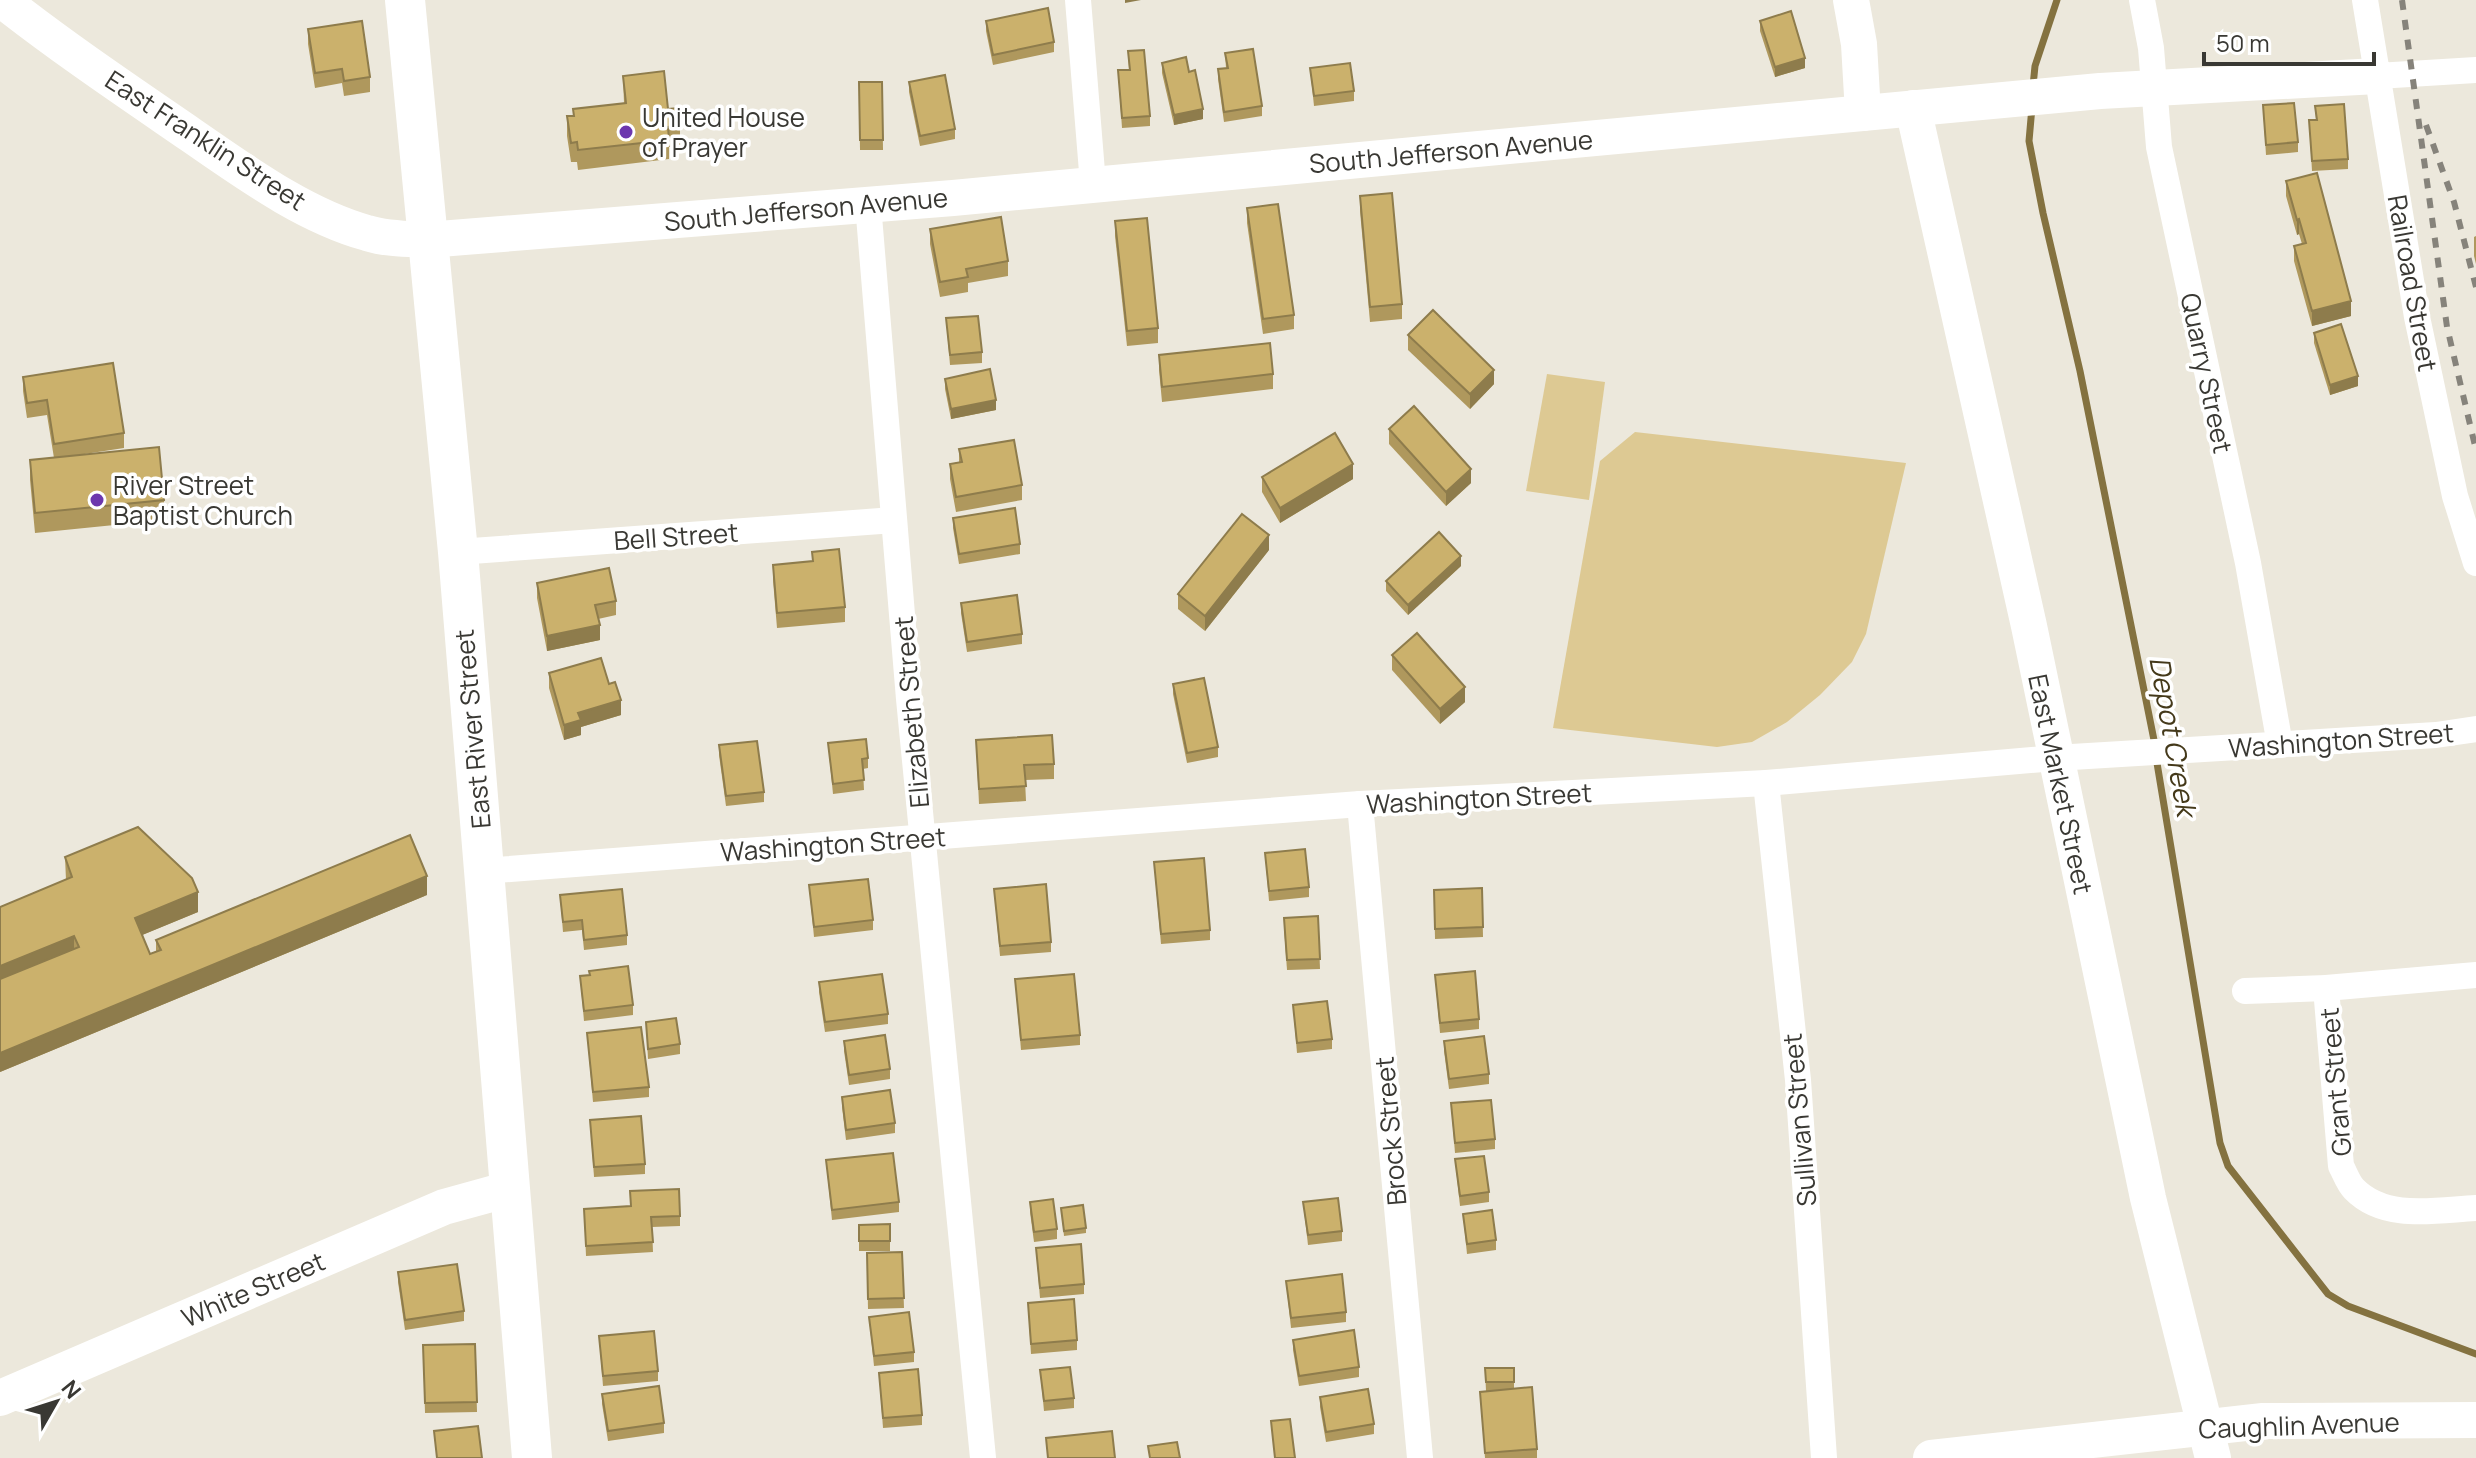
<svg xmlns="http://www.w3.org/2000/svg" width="2476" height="1458" font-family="Manrope,sans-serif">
<rect width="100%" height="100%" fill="#ece8dc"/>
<g fill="#ddc993">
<polygon points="1547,374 1605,382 1589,500 1526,491"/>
<polygon points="1635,432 1906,463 1866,634 1852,662 1820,695 1787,722 1752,742 1717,747 1553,728 1600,461"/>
</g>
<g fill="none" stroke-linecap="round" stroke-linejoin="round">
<g stroke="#847240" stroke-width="7">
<polyline points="2033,86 2035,66 2057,0"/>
<polyline points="2032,107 2029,141 2043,213 2080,371 2155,745"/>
<polyline points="2156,757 2220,1143 2228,1166 2328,1294 2348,1306 2476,1354"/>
</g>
<g stroke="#fff" stroke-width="26">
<polyline points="1078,0 1093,184"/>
<polyline points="2142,0 2151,48 2159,147 2248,563 2280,745"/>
<polyline points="2365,0 2417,317 2455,496 2476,563"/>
<polyline points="2377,76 2476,70"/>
<polyline points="868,204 909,699 983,1458"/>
<polyline points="458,552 894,520"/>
<polyline points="1766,783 1798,1080 1824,1458"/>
<polyline points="1360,804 1420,1458"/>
<polyline points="483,871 1360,804 1766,783 2055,758 2436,735 2476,729"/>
<path d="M2326 988 2341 1166C2345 1173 2348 1183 2354 1189 2385 1221 2436 1210 2476 1208"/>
<polyline points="2245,991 2326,988 2476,975"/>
</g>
<g stroke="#fff" stroke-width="36">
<path d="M2 0C63 48 127 91 191 135 245 172 303 215 367 233 386 239 407 239 427 240L953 198 2100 91 2377 76"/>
<polyline points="1851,0 1859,44 1863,113"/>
<polyline points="1913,108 2029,626 2148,1198 2213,1458"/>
<polyline points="0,1398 444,1207 509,1189"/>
<polyline points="1931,1458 2263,1421 2476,1420"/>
</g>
<polyline stroke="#fff" stroke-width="40" points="405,0 458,552 532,1458"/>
<g stroke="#86837b" stroke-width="6" stroke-dasharray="10 10" stroke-linecap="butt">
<polyline points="2402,0 2447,327 2476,450"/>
<polyline points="2426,125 2454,202 2476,287"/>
</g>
</g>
<g fill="#af985d">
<polygon points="986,21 1054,42 1054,52 993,65 986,31"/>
<polygon points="1760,21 1805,68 1775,77 1760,31"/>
<polygon points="308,29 370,77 370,92 344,96 342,83 315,88 308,44"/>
<polygon points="1128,51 1150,116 1150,126 1122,128 1118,70 1129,70"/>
<polygon points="1225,53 1262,106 1262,116 1224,122 1218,79 1218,69 1226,68"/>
<polygon points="1162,63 1189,72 1203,119 1174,125 1162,73"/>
<polygon points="1310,68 1354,91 1354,101 1314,106"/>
<polygon points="623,76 668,109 680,126 680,146 669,147 669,159 578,170 577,162 571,162 567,136 567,116 573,116 573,109 624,103"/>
<polygon points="859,82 882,82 883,150 860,150"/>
<polygon points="909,82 955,129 955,139 920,146 909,92"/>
<polygon points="2263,105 2298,142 2298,152 2266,155"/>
<polygon points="2315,106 2348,159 2348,169 2312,171 2309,120 2316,120"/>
<polygon points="2286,181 2351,316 2312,326 2294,261 2294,246 2302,244 2299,234 2297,235 2286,196"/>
<polygon points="1360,196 1402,304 1402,319 1370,322 1360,211"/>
<polygon points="1247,208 1294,315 1294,329 1263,334 1247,223"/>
<polygon points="1115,221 1158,328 1158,343 1127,346 1115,236"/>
<polygon points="930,229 1008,261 1008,276 968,283 968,292 940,297 930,244"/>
<polygon points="2476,236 2476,264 2474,256 2474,237"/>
<polygon points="946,318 982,352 982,363 950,365"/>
<polygon points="2314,333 2358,386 2330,395 2314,343"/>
<polygon points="1408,335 1494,384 1470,409 1408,350"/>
<polygon points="1159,355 1273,374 1273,389 1162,402 1159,370"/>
<polygon points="23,377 124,433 124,448 78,455 164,500 164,520 35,533 30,480 30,460 54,458 47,415 27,418 23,391"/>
<polygon points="945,379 996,410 951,419 945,389"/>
<polygon points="1389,429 1471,483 1446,506 1389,444"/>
<polygon points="959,449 1022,485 1022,500 956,512 950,479 950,464 959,462"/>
<polygon points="1262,477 1353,479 1280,523 1262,492"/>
<polygon points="953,518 1020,544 1020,554 959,564 953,528"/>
<polygon points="1269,550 1205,631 1178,609 1178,594"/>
<polygon points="812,552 845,607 845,622 777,628 773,580 773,565 812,561"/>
<polygon points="1461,566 1408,615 1386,591 1386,581"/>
<polygon points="537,583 616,601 616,615 598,619 600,640 547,651 537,598"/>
<polygon points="961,603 1022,634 1022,644 967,652 961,613"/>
<polygon points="1392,655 1465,702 1440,724 1392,670"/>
<polygon points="549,673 609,684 621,715 581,727 581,735 564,740 549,688"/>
<polygon points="1173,684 1218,747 1218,757 1187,763 1173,694"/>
<polygon points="976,740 1054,764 1054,779 1025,780 1026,801 979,804"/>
<polygon points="828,743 868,758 868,768 863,769 864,790 833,794"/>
<polygon points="719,745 764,792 764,802 726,806 719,755"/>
<polygon points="1265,853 1309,887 1309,897 1269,901"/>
<polygon points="65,857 198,912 142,935 150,954 156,951 156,940 427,895 0,1072 66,880"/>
<polygon points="1154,862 1210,930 1210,940 1161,944"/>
<polygon points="809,885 873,920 873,930 814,937"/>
<polygon points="1482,888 1483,937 1435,939 1434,890"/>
<polygon points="994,889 1051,942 1051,952 1000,956"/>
<polygon points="560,895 627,935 627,945 584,950 582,930 563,932"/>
<polygon points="1318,916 1320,969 1287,970 1284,928"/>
<polygon points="1435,975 1479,1019 1479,1029 1440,1033"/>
<polygon points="580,976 633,1005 633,1015 584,1021"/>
<polygon points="1015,979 1080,1035 1080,1045 1021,1050"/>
<polygon points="819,982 888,1014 888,1024 825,1032 819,992"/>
<polygon points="1293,1005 1332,1039 1332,1049 1297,1053"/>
<polygon points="646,1022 680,1044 680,1054 648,1059"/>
<polygon points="587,1033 649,1087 649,1097 593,1102"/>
<polygon points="844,1041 890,1069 890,1079 849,1085 844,1051"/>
<polygon points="1444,1041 1489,1074 1489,1084 1449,1089 1444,1051"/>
<polygon points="842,1097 895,1123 895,1133 846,1140 842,1107"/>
<polygon points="1451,1103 1495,1139 1495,1149 1455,1153"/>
<polygon points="590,1120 645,1164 645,1174 594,1177"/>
<polygon points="1455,1159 1489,1192 1489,1202 1460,1206"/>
<polygon points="826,1160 899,1202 899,1212 832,1220"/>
<polygon points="1030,1202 1057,1229 1057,1239 1034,1242 1030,1212"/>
<polygon points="1303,1202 1342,1231 1342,1241 1308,1245"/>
<polygon points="631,1206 680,1216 680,1226 652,1227 653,1252 586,1256 584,1209"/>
<polygon points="1061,1208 1086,1228 1086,1233 1064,1236"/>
<polygon points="1463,1214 1496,1240 1496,1250 1467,1254"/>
<polygon points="890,1224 890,1251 859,1251 859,1225"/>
<polygon points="1036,1248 1084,1284 1084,1294 1040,1298"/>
<polygon points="902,1252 904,1308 868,1309 867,1253"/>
<polygon points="398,1272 464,1311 464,1321 405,1330 398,1282"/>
<polygon points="1286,1281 1346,1312 1346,1322 1291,1328"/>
<polygon points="1028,1303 1077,1340 1077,1350 1031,1354"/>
<polygon points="869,1317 914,1352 914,1362 874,1366"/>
<polygon points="599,1336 658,1371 658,1381 603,1386"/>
<polygon points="1293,1340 1359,1367 1359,1377 1299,1386 1293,1350"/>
<polygon points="475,1344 477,1412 425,1413 423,1345"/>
<polygon points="1485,1368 1514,1368 1514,1389 1537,1449 1537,1458 1485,1458 1480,1392 1486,1391"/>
<polygon points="1040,1370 1074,1398 1074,1408 1044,1411"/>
<polygon points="879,1373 922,1415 922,1425 883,1428"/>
<polygon points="602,1394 664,1423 664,1433 608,1441 602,1404"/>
<polygon points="1320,1397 1374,1424 1374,1434 1326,1442 1320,1407"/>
</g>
<g fill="#8e7c4c">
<polygon points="1125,0 1141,0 1125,3"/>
<polygon points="1805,58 1805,68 1775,77 1775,67"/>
<polygon points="1203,109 1203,119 1174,125 1174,115"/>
<polygon points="2299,219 2299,234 2297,235 2297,220"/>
<polygon points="2351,301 2351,316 2312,326 2312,311"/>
<polygon points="1494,370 1494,384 1470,409 1470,394"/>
<polygon points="2358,376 2358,386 2330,395 2330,385"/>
<polygon points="996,400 996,410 951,419 951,409"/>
<polygon points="1353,464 1353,479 1280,523 1280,508"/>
<polygon points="1471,469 1471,483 1446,506 1446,492"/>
<polygon points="1269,535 1269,550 1205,631 1205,616"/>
<polygon points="1461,556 1461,566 1408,615 1408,605"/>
<polygon points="600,625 600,640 547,651 547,636"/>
<polygon points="1465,687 1465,702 1440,724 1440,709"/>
<polygon points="621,700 621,715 581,727 581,735 564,740 564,725 578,713"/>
<polygon points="427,876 427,895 0,1072 0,1053"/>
<polygon points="198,892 198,912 135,938 135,918"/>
<polygon points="74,936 74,955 0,986 0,966"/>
</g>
<g fill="#cbb16c" stroke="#8e7c4c" stroke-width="2">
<polygon points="1048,8 1054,42 993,55 986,21"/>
<polygon points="1791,11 1805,58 1775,67 1760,21"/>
<polygon points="362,21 370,77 344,81 342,69 315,73 308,29"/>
<polygon points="1253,49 1262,106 1224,112 1218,69 1228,68 1225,53"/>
<polygon points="1144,50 1150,116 1122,118 1118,70 1130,70 1128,51"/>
<polygon points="1186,57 1189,72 1195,70 1203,109 1174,115 1162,63"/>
<polygon points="1350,63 1354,91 1314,96 1310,68"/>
<polygon points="664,71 668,109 678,108 680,126 668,127 669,140 578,150 577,142 571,143 567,116 574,116 573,109 626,103 623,76"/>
<polygon points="945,75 955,129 920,136 909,82"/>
<polygon points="859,82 882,82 883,140 860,140"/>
<polygon points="2294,103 2298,142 2266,145 2263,105"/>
<polygon points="2344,104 2348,159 2312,161 2309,120 2317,120 2315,106"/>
<polygon points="2317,173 2351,301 2312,311 2294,246 2306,243 2299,219 2297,220 2286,181"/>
<polygon points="1392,193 1402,304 1370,307 1360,196"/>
<polygon points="1278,204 1294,315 1263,319 1247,208"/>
<polygon points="1001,217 1008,261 966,269 968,277 940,282 930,229"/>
<polygon points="1147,218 1158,328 1127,331 1115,221"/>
<polygon points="1433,310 1494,370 1470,394 1408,335"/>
<polygon points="978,316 982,352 950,355 946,318"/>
<polygon points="2341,324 2358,376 2330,385 2314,333"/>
<polygon points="1270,343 1273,374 1162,387 1159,355"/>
<polygon points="113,363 124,433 54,444 47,400 27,403 23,377"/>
<polygon points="990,369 996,400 951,409 945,379"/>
<polygon points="1414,406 1471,469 1446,492 1389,429"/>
<polygon points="1335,433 1353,464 1280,508 1262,477"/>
<polygon points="1014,440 1022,485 956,497 950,464 962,462 959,449"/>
<polygon points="159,447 164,500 35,513 30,460"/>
<polygon points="1015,508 1020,544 959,554 953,518"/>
<polygon points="1242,514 1269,535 1205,616 1178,594"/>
<polygon points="1439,532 1461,556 1408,605 1386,581"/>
<polygon points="839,549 845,607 777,613 773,565 813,561 812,552"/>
<polygon points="609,568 616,601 595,605 600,625 547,636 537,583"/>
<polygon points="1017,595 1022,634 967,642 961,603"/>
<polygon points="1417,633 1465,687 1440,709 1392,655"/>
<polygon points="601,658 609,684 615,682 621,700 578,713 581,720 564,725 549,673"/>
<polygon points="1204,678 1218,747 1187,753 1173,684"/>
<polygon points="1052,735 1054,764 1024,765 1026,786 979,789 976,740"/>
<polygon points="866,739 868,758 862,759 864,780 833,784 828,743"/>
<polygon points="757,741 764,792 726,796 719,745"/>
<polygon points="138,827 192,878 198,892 135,918 150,954 161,950 156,940 410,835 427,876 0,1053 0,979 79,947 74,936 0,966 0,907 72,877 65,857"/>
<polygon points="1305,849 1309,887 1269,891 1265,853"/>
<polygon points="1204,858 1210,930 1161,934 1154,862"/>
<polygon points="868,879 873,920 814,927 809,885"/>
<polygon points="1046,884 1051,942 1000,946 994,889"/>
<polygon points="1482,888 1483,927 1435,929 1434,890"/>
<polygon points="622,889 627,935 584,940 582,920 563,922 560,895"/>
<polygon points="1318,916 1320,959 1287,960 1284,918"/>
<polygon points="628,966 633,1005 584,1011 580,976 590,975 589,971"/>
<polygon points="1475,971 1479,1019 1440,1023 1435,975"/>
<polygon points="882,974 888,1014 825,1022 819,982"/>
<polygon points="1074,974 1080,1035 1021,1040 1015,979"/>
<polygon points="1327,1001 1332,1039 1297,1043 1293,1005"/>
<polygon points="676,1018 680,1044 648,1049 646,1022"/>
<polygon points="641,1027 649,1087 593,1092 587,1033"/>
<polygon points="885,1035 890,1069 849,1075 844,1041"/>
<polygon points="1484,1036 1489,1074 1449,1079 1444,1041"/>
<polygon points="890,1090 895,1123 846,1130 842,1097"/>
<polygon points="1491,1100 1495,1139 1455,1143 1451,1103"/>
<polygon points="641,1116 645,1164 594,1167 590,1120"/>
<polygon points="893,1153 899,1202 832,1210 826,1160"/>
<polygon points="1484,1156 1489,1192 1460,1196 1455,1159"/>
<polygon points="679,1189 680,1216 651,1217 653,1242 586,1246 584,1209 631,1206 630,1191"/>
<polygon points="1338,1198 1342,1231 1308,1235 1303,1202"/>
<polygon points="1053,1199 1057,1229 1034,1232 1030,1202"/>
<polygon points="1083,1205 1086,1228 1064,1231 1061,1208"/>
<polygon points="1492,1210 1496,1240 1467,1244 1463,1214"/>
<polygon points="890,1224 890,1241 859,1241 859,1225"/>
<polygon points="1081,1244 1084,1284 1040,1288 1036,1248"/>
<polygon points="902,1252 904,1298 868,1299 867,1253"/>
<polygon points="457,1264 464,1311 405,1320 398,1272"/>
<polygon points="1342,1274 1346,1312 1291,1318 1286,1281"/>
<polygon points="1074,1299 1077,1340 1031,1344 1028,1303"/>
<polygon points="909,1312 914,1352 874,1356 869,1317"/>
<polygon points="1354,1330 1359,1367 1299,1376 1293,1340"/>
<polygon points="654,1331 658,1371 603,1376 599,1336"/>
<polygon points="475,1344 477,1402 425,1403 423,1345"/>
<polygon points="1070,1367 1074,1398 1044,1401 1040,1370"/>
<polygon points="1485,1368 1514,1368 1514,1382 1486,1382"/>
<polygon points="918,1369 922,1415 883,1418 879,1373"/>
<polygon points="659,1386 664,1423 608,1431 602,1394"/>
<polygon points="1532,1387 1537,1449 1485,1453 1480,1392"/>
<polygon points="1368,1389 1374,1424 1326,1432 1320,1397"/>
<polygon points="1290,1419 1295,1458 1275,1458 1271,1421"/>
<polygon points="478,1426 482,1458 437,1458 434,1431"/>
<polygon points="1112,1431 1115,1458 1048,1458 1046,1438"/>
<polygon points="1177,1442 1180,1458 1150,1458 1148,1446"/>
</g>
<g fill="#6c37ae" stroke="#fff" stroke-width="3">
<circle cx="626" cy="132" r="8"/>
<circle cx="97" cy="500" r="8"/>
</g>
<g text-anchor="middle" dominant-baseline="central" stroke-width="7" stroke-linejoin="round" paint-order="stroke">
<g font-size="26" fill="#393833" stroke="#fff" text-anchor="start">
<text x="642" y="117">United House<tspan x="642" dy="30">of Prayer</tspan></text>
<text x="113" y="485">River Street<tspan x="113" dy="30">Baptist Church</tspan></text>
</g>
<g font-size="26" fill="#393833" stroke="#fff">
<text transform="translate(206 140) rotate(33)">East Franklin Street</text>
<text transform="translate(1451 151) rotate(-5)">South Jefferson Avenue</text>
<text transform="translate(806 209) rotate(-5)">South Jefferson Avenue</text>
<text transform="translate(2413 283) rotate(80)">Railroad Street</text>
<text transform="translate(2207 373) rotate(78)">Quarry Street</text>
<text transform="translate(676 536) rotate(-4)">Bell Street</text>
<text transform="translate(911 712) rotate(-95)">Elizabeth Street</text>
<text transform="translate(472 729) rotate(-95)">East River Street</text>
<text transform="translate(2341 740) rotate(-4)">Washington Street</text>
<text transform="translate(2061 784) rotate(78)">East Market Street</text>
<text transform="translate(1479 798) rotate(-3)">Washington Street</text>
<text transform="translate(833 844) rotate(-4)">Washington Street</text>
<text transform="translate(2335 1082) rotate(-95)">Grant Street</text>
<text transform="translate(1799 1120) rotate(-95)">Sullivan Street</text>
<text transform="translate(1390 1131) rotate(-95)">Brock Street</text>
<text transform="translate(253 1289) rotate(-23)">White Street</text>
<text transform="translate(2299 1425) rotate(-2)">Caughlin Avenue</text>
</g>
<g font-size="28" font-style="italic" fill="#44391a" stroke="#fff">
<text transform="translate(2174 736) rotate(80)">Depot Creek</text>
</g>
</g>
<g transform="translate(56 1402) rotate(51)" stroke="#ffffff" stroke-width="6" paint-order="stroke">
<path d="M0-6L14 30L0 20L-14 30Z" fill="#393833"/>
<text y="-12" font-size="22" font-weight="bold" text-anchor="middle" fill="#393833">N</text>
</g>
<path d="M2204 52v12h170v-12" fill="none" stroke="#393833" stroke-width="4"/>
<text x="2216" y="52" font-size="24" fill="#393833" stroke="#ffffff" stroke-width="6" paint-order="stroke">50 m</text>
</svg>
